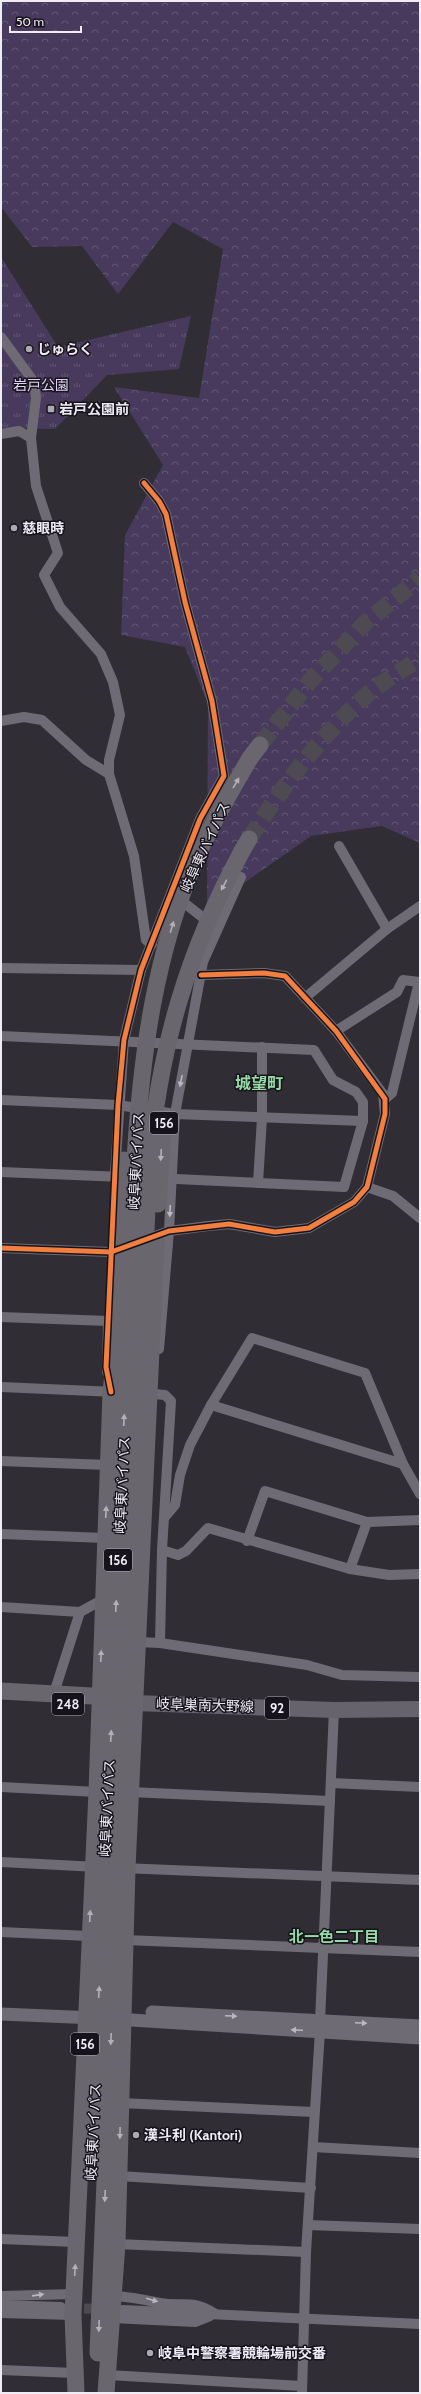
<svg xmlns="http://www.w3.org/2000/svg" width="421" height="2394" font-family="Cabin,'Noto Sans JP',sans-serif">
<defs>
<pattern id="forest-crowns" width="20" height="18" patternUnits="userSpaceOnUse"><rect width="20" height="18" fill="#473a5c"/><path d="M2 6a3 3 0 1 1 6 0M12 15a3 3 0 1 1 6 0" fill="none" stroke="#625774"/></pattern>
<pattern id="park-tufts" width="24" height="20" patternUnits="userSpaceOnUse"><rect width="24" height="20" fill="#473a5c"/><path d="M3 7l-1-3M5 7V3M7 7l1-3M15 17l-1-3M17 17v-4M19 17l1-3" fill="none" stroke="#625774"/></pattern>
</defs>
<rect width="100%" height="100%" fill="#302e34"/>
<polygon fill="url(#forest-crowns)" points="1,1 420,1 420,843 382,826 311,836 207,909 208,704 185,647 121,635 125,535 163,465 114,387 199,398 223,249 173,222 118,294 82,246 32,247 1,207"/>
<polygon fill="url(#park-tufts)" points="1,257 58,347 191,316 179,369 107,375 55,429 1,428"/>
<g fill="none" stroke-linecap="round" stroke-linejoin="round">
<polyline stroke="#4d4a51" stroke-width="10" stroke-dasharray="10 5" stroke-linecap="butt" points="69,2308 105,2309"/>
<g stroke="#4d4a51" stroke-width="17" stroke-dasharray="17 8" stroke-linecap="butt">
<polyline points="260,745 310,681 366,622 420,578"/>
<path d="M249 839C283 786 319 737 367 695 383 681 403 670 420 658"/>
</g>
<g stroke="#6f6b75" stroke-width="10">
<polyline points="1,337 34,382 36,398 31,438 36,486 58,553 44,575 60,607 101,654 113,682 120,715 109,760 109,774 134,856 146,940 152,944"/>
<polyline points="1,434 19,431 31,438"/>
<polyline points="1,721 24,717 42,720 86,760 109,774"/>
<polyline points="339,846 387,929"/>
<polyline points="178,898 211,924"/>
<polyline points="1,968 141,970"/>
<polyline points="306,997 387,929 420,906"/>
<polyline points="336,1031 397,992 403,980 419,982 392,1093 385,1099"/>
<polyline points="1,1036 314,1050 333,1080 356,1092 363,1102 363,1121 344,1187 155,1178"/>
<polyline points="1,1100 118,1105 175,1114 363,1121"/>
<polyline points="1,1172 123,1177"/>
<polyline points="115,1173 124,1040 141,970 200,819 224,776 212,701 185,602 166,514 159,501 144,483"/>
<polyline points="258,1183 262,1118 262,1047"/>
<polyline points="367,1187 393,1196 420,1218"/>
<polyline points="145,1240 169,1231 208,1226 229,1224 275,1232 309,1228 354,1202 367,1187 385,1114 383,1094 336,1031 285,976 264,973 201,975"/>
<polyline points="1,1248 111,1252 122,1248"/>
<polyline points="1,1317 108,1321"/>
<polyline points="159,1349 169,1231 175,1114 203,962 241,877"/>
<polyline points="107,1372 108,1324"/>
<polyline points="1,1387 116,1392"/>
<polyline points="144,1393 165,1395 171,1401 162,1550 160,1643"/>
<polyline points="211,1405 403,1464"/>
<polyline points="1,1461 108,1465"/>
<polyline points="164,1518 175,1505 180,1475 190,1445 211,1405 252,1338 365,1373 403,1464 420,1494"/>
<polyline points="1,1534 105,1538"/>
<polyline points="247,1541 265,1491 367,1522 420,1520"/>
<polyline points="162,1550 178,1555 186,1551 208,1528 350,1569 389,1575 420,1574"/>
<polyline points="350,1569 367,1522"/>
<polyline points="1,1607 80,1612"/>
<polyline points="137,1642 160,1643 307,1665 342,1675 420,1677"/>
<polyline points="54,1693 80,1612 102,1600"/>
<polyline points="331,1783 420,1787"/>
<polyline points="1,1787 97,1792"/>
<polyline points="130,1792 330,1801"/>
<polyline points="1,1862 98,1867"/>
<polyline points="122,1868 420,1880"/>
<polyline points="1,1932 89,1936"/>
<polyline points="125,1940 420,1952"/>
<polyline points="320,2021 334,1710"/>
<polyline points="120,2103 314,2112"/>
<polyline points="313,2147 420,2153"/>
<polyline points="119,2176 311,2188"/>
<polyline points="308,2225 420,2229"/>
<polyline points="1,2239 76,2242"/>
<polyline points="117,2244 306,2252"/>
<polyline points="1,2296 74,2294"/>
<path d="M113 2296C132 2297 142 2299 160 2303 184 2307 191 2299 214 2313"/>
<polyline points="1,2305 61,2307"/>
<polyline points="123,2310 420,2324"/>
<polyline points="1,2313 73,2315"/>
<polyline points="112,2318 195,2322 210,2316"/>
<polyline points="1,2370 75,2373"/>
<polyline points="108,2375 302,2386"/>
<polyline points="302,2393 306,2252 320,2031"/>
</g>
<g stroke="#6f6b75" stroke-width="13">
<polyline points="152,2012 420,2026"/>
<polyline points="1,2014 95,2018"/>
<polyline points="115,2019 420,2038"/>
</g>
<polyline stroke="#66636d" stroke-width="16" points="135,1703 334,1710 420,1709"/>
<g stroke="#69666e" stroke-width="17">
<polyline points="250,758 260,745"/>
<polyline points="242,851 249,839"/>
<polyline points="1,1691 110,1697"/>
<polyline points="98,2353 106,2157"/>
<polyline points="76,2393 73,2315 97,1792 111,1392 115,1356 119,1257"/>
<polyline points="106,2393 117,2244 127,1868 156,1243"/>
</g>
<g stroke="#69666e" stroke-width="17">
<polyline points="158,1204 163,1132"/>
<polyline points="119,1257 124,1160"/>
<path d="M92 2157 135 1161C141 1056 155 951 198 854 213 821 232 789 250 758"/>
<path d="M106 2157 149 1162C160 1046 187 953 242 851"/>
</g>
<defs>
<g id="cycleway">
<polyline points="1,1248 111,1252 169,1231 229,1224 275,1232 309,1228 354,1202 367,1187 385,1114 385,1099 336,1031 285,976 264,973 201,975"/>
<polyline points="111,1392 106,1367 118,1105 124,1040 141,970 200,819 224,776 212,701 185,602 166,514 159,501 144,483"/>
</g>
</defs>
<use href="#cycleway" stroke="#16141a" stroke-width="8"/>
<use href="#cycleway" stroke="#f27e40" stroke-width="5"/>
</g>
<defs><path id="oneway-solid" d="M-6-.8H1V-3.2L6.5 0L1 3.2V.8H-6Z"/></defs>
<g fill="#b3b0b8">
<use href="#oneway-solid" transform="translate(236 783) rotate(-60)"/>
<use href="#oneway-solid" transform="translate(224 885) rotate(118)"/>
<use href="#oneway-solid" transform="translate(172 927) rotate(-73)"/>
<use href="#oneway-solid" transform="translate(161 1155) rotate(93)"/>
<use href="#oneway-solid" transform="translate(124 1420) rotate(-87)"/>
<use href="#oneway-solid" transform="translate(106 1512) rotate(-87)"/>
<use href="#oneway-solid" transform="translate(116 1606) rotate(-87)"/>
<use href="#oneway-solid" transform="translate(101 1656) rotate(-88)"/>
<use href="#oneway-solid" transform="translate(111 1736) rotate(-87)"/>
<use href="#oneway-solid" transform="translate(90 1916) rotate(-87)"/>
<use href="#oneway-solid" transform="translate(99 1992) rotate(-87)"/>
<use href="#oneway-solid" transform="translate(111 2039) rotate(92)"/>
<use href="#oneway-solid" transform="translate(120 2133) rotate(91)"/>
<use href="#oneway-solid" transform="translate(105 2196) rotate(92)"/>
<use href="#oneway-solid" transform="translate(75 2270) rotate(-87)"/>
<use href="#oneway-solid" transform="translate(99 2326) rotate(92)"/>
</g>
<g fill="#bcb8c2">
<use href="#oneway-solid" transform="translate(181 1081) rotate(101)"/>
<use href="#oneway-solid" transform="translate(170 1211) rotate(93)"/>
<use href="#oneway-solid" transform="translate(231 2016) rotate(3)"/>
<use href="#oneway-solid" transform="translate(361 2023) rotate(3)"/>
<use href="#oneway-solid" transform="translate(297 2030) rotate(-177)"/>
<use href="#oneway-solid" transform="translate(38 2295) rotate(-8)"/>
<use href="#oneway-solid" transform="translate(152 2300) rotate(16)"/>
</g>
<g fill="#acaab1" stroke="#16141a" stroke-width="1.5">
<circle cx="29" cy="349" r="4"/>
<rect x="47" y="405" width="8" height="8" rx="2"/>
<circle cx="14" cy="528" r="4"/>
<circle cx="136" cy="2135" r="4"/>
<circle cx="150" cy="2353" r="4"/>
</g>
<g text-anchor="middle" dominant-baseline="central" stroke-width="3" stroke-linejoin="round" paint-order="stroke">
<g fill="#16141a" stroke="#aeabb3" stroke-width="1">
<rect x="150" y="1112" width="28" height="22" rx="3"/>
<rect x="104" y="1549" width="28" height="22" rx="3"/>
<rect x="52" y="1693" width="32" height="22" rx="3"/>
<rect x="265" y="1697" width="24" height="22" rx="3"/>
<rect x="71" y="2033" width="28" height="22" rx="3"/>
</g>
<g font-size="13" font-weight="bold" fill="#efecf5">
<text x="164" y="1123">156</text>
<text x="118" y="1560">156</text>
<text x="68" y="1704">248</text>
<text x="277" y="1708">92</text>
<text x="85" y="2044">156</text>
</g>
<g font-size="14" font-weight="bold" fill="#efecf5" stroke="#16141a" text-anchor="start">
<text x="37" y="349">じゅらく</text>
<text x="59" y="409">岩戸公園前</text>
<text x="22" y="528">慈眼時</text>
<text x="144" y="2135">漢斗利 (Kantori)</text>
<text x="158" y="2353">岐阜中警察署競輪場前交番</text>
</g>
<g font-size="14" fill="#e0d3f8" stroke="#16141a">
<text x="41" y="385">岩戸公園</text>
</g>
<g font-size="14" fill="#efecf5" stroke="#16141a">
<text transform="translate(205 847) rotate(-65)">岐阜東バイパス</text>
<text transform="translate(136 1161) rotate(-87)">岐阜東バイパス</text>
<text transform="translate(122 1485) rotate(-87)">岐阜東バイパス</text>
<text transform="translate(205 1705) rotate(2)">岐阜巣南大野線</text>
<text transform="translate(107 1808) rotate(-87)">岐阜東バイパス</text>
<text transform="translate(93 2132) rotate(-87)">岐阜東バイパス</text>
</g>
<g font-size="15" font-weight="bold" fill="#96dba8" stroke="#16141a">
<text x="334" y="1937">北一色二丁目</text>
</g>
<g font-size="16" font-weight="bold" fill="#96dba8" stroke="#16141a">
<text x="259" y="1083">城望町</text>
</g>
</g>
<rect width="421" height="2394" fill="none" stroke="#efecf5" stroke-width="4"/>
<path d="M10 26v6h71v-6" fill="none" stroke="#efecf5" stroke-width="2"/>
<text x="16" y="26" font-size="12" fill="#efecf5" stroke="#16141a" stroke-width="3" paint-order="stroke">50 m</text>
</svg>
